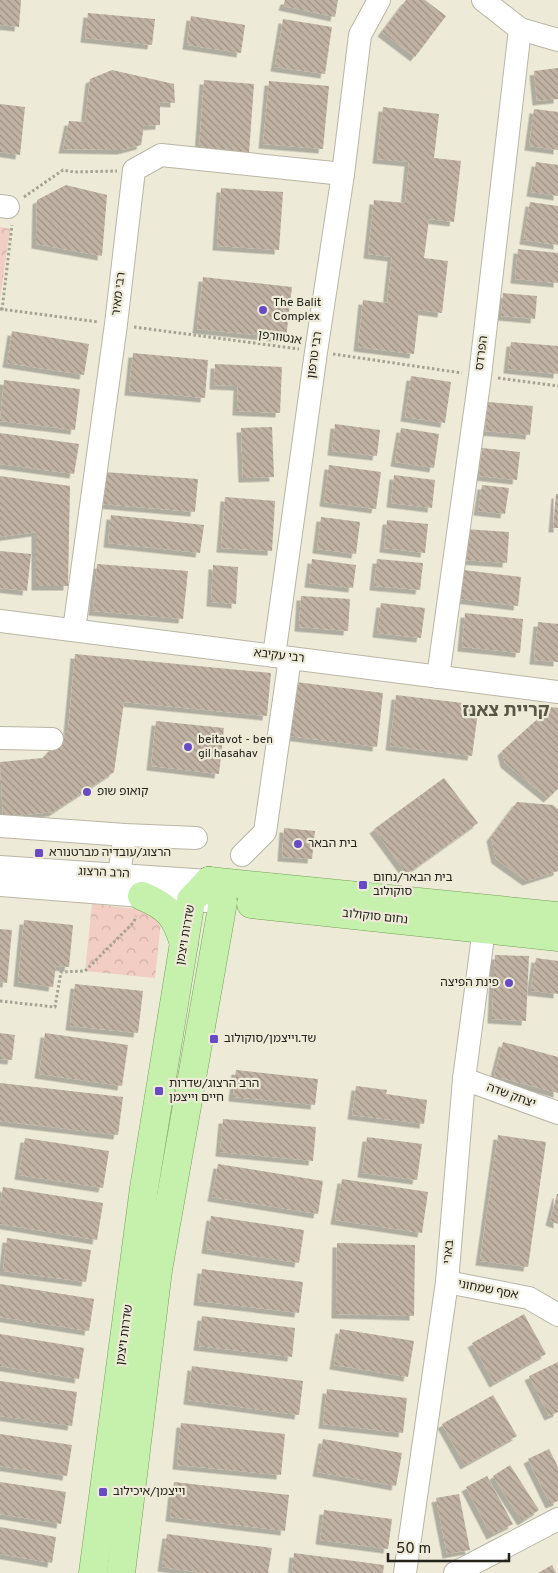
<svg xmlns="http://www.w3.org/2000/svg" width="558" height="1573" font-family="Overpass,'Noto Sans Hebrew',sans-serif">
<defs>
<pattern id="park-crowns" width="20" height="18" patternUnits="userSpaceOnUse" patternTransform="scale(1.25)"><rect width="20" height="18" fill="#f2cdc4"/><path d="M2 6a3 3 0 1 1 6 0M12 15a3 3 0 1 1 6 0" fill="none" stroke="#cfb0a8"/></pattern>
<pattern id="building-back-hatch" width="6" height="6" patternUnits="userSpaceOnUse" patternTransform="scale(1.25)"><rect width="6" height="6" fill="#c1b3a4"/><path d="M-1 5l2 2M0 0l6 6M5-1l2 2" fill="none" stroke="#9d9185"/></pattern>
<filter id="shadow"><feDropShadow dx="-4.5" dy="4.5" stdDeviation="0" flood-color="#0004"/></filter>
</defs>
<rect width="100%" height="100%" fill="#edead7"/>
<g fill="url(#park-crowns)">
<polygon points="0,227 10,229 0,299"/>
<polygon points="92,904 162,912 155,978 85,971"/>
</g>
<g fill="url(#building-back-hatch)" filter="url(#shadow)">
<polygon points="0,0 21,0 19,27 0,25"/>
<polygon points="285,0 338,0 335,17 283,6"/>
<polygon points="406,0 425,0 446,16 415,57 382,32"/>
<polygon points="88,13 155,19 152,45 85,38"/>
<polygon points="191,16 245,25 241,53 187,45"/>
<polygon points="283,19 332,27 325,74 275,67"/>
<polygon points="558,68 558,99 537,101 534,71"/>
<polygon points="112,70 174,84 175,103 160,102 160,125 144,126 141,145 122,150 63,149 69,121 85,122 90,79"/>
<polygon points="204,80 254,84 249,153 199,149"/>
<polygon points="269,81 329,86 323,149 263,144"/>
<polygon points="0,104 25,107 20,155 0,152"/>
<polygon points="383,107 439,114 434,158 461,161 454,222 429,219 424,258 448,261 442,313 419,310 414,354 358,347 363,300 387,303 392,257 368,254 374,200 405,203 409,162 377,159"/>
<polygon points="534,109 558,112 558,150 529,146"/>
<polygon points="536,162 558,165 558,196 531,192"/>
<polygon points="66,185 107,195 102,256 36,244 37,200"/>
<polygon points="221,188 283,192 279,250 217,246"/>
<polygon points="530,202 558,206 558,245 524,240"/>
<polygon points="518,249 558,253 558,283 515,279"/>
<polygon points="203,277 292,287 286,338 197,329"/>
<polygon points="503,293 537,296 535,319 501,316"/>
<polygon points="12,331 89,344 84,375 7,363"/>
<polygon points="511,342 558,346 558,374 508,369"/>
<polygon points="133,353 208,360 205,398 129,391"/>
<polygon points="215,364 282,367 280,413 237,411 238,386 214,385"/>
<polygon points="411,376 451,382 445,423 405,417"/>
<polygon points="4,380 80,389 75,430 0,421"/>
<polygon points="488,402 533,406 530,435 485,431"/>
<polygon points="335,424 380,430 377,456 332,451"/>
<polygon points="272,427 274,477 243,478 241,428"/>
<polygon points="401,428 439,434 434,468 395,462"/>
<polygon points="0,433 79,444 74,474 0,464"/>
<polygon points="482,448 520,452 517,480 479,476"/>
<polygon points="329,465 381,472 376,509 324,502"/>
<polygon points="104,472 198,479 195,512 101,504"/>
<polygon points="394,475 435,480 432,508 391,503"/>
<polygon points="0,476 70,486 68,586 36,586 36,532 0,537"/>
<polygon points="482,485 509,488 505,514 478,511"/>
<polygon points="556,494 558,494 558,528 553,528"/>
<polygon points="225,497 275,501 272,551 221,548"/>
<polygon points="111,515 204,525 200,553 108,543"/>
<polygon points="321,517 360,522 356,554 317,549"/>
<polygon points="387,520 428,524 425,553 384,548"/>
<polygon points="465,529 509,532 507,563 463,560"/>
<polygon points="0,551 31,554 27,591 0,588"/>
<polygon points="312,559 356,565 353,588 309,583"/>
<polygon points="377,559 423,563 420,590 374,586"/>
<polygon points="97,564 188,571 183,619 93,611"/>
<polygon points="213,565 238,567 236,604 211,602"/>
<polygon points="464,570 521,577 518,606 460,599"/>
<polygon points="301,596 350,599 348,631 299,627"/>
<polygon points="381,603 425,608 421,638 377,633"/>
<polygon points="465,613 523,619 520,653 462,647"/>
<polygon points="538,622 558,624 558,662 534,660"/>
<polygon points="75,654 271,673 267,716 124,702 114,772 53,812 3,817 0,762 43,758 68,730"/>
<polygon points="296,682 383,693 377,747 289,736"/>
<polygon points="396,695 479,705 472,756 390,746"/>
<polygon points="551,707 558,708 558,789 548,798 505,763 502,751"/>
<polygon points="156,721 224,728 219,774 151,766"/>
<polygon points="444,778 478,823 407,874 374,829"/>
<polygon points="517,802 553,805 558,809 558,871 527,881 496,859 491,837"/>
<polygon points="284,828 315,831 312,859 282,857"/>
<polygon points="24,920 73,925 69,967 56,966 53,987 18,982"/>
<polygon points="0,929 12,930 7,983 0,982"/>
<polygon points="495,955 529,956 526,1021 492,1019"/>
<polygon points="536,958 558,961 558,994 531,991"/>
<polygon points="75,984 143,991 138,1033 70,1026"/>
<polygon points="0,1033 15,1035 12,1060 0,1059"/>
<polygon points="45,1033 128,1045 122,1086 39,1074"/>
<polygon points="503,1042 558,1057 558,1093 494,1076"/>
<polygon points="236,1070 318,1079 315,1105 233,1097"/>
<polygon points="0,1083 123,1097 118,1135 0,1121"/>
<polygon points="356,1086 387,1090 386,1094 427,1100 424,1124 352,1115"/>
<polygon points="223,1119 316,1127 313,1161 220,1152"/>
<polygon points="498,1135 546,1142 528,1267 480,1261"/>
<polygon points="367,1137 422,1144 417,1180 362,1173"/>
<polygon points="25,1138 109,1151 103,1188 19,1175"/>
<polygon points="218,1164 323,1181 318,1214 212,1197"/>
<polygon points="342,1179 428,1192 422,1233 335,1220"/>
<polygon points="3,1187 103,1203 97,1240 0,1224 0,1203"/>
<polygon points="557,1194 558,1194 558,1224 550,1221"/>
<polygon points="211,1216 304,1230 299,1263 206,1249"/>
<polygon points="7,1238 91,1250 86,1282 3,1271"/>
<polygon points="337,1243 415,1245 414,1316 336,1314"/>
<polygon points="202,1269 303,1282 299,1313 198,1301"/>
<polygon points="0,1284 94,1299 89,1331 0,1317"/>
<polygon points="524,1314 546,1354 494,1383 472,1343"/>
<polygon points="202,1316 295,1328 292,1357 198,1346"/>
<polygon points="340,1329 414,1341 408,1377 334,1365"/>
<polygon points="0,1334 84,1348 79,1379 0,1366"/>
<polygon points="558,1362 558,1412 549,1416 529,1376"/>
<polygon points="192,1366 303,1381 299,1415 188,1400"/>
<polygon points="0,1381 77,1392 72,1426 0,1416"/>
<polygon points="327,1389 407,1398 403,1433 323,1424"/>
<polygon points="493,1395 517,1436 465,1465 442,1424"/>
<polygon points="181,1423 285,1434 281,1475 177,1465"/>
<polygon points="0,1434 72,1445 67,1476 0,1466"/>
<polygon points="323,1439 402,1453 396,1486 317,1472"/>
<polygon points="549,1449 558,1467 558,1501 550,1504 528,1459"/>
<polygon points="510,1465 539,1510 522,1521 493,1476"/>
<polygon points="487,1476 513,1524 491,1535 466,1487"/>
<polygon points="0,1482 66,1492 61,1524 0,1514"/>
<polygon points="174,1482 289,1495 285,1531 170,1517"/>
<polygon points="459,1494 470,1550 447,1554 436,1498"/>
<polygon points="324,1510 392,1519 388,1549 320,1540"/>
<polygon points="0,1527 56,1537 52,1563 0,1554"/>
<polygon points="167,1534 272,1548 268,1573 203,1573 162,1567"/>
<polygon points="294,1553 384,1565 383,1573 292,1573"/>
<polygon points="552,1565 556,1573 538,1573"/>
</g>
<g fill="none" stroke-linecap="round" stroke-linejoin="round">
<defs>
<g id="minor">
<polyline points="483,0 520,29 558,40"/>
<polyline points="0,206 8,207"/>
<polyline points="0,621 558,692"/>
<polyline points="74,630 116,324 134,170 161,155 343,174"/>
<polyline points="274,656 316,352 343,174 360,35 379,0"/>
<polyline points="438,677 480,376 520,29"/>
<polyline points="0,738 52,739"/>
<polyline points="0,826 125,835 196,838"/>
<polyline points="242,855 265,832 290,658"/>
<polyline points="0,867 209,881"/>
<polyline points="119,874 125,835"/>
<polyline points="0,885 207,901"/>
<polyline points="464,1079 558,1113"/>
<polyline points="447,1282 529,1298 558,1315"/>
<polyline points="405,1573 447,1282 464,1079 484,929"/>
<polyline points="455,1573 558,1519"/>
</g>
<g id="major">
<polyline points="209,881 558,916"/>
<path d="M142 896C169 907 176 917 184 944"/>
<polyline points="251,904 558,937"/>
<polyline points="93,1573 144,1188 191,900 209,881"/>
<polyline points="121,1573 158,1270 223,902 209,881"/>
</g>
</defs>
<use href="#minor" stroke="#b9b6a4" stroke-width="24"/>
<use href="#major" stroke="#73a356" stroke-width="29"/>
<g stroke="#a5a294" stroke-width="3" stroke-dasharray="2.5 2.5" stroke-linecap="butt">
<polyline points="24,197 63,170 74,172 117,171"/>
<polyline points="0,309 99,322"/>
<polyline points="2,310 12,225"/>
<polyline points="134,327 299,349"/>
<polyline points="333,354 462,373"/>
<polyline points="498,378 558,386"/>
<polyline points="0,1001 55,1007 61,972 85,971 134,922 136,916"/>
</g>
<use href="#minor" stroke="#fff" stroke-width="22"/>
<use href="#major" stroke="#c5f1ad" stroke-width="28"/>
</g>
<g fill="#684bc4" stroke="#edead7" stroke-width="2">
<circle cx="263" cy="310" r="5"/>
<circle cx="188" cy="747" r="5"/>
<circle cx="87" cy="792" r="5"/>
<circle cx="298" cy="844" r="5"/>
<rect x="34" y="848" width="10" height="10" rx="2.5"/>
<rect x="358" y="880" width="10" height="10" rx="2.5"/>
<circle cx="509" cy="983" r="5"/>
<rect x="209" y="1034" width="10" height="10" rx="2.5"/>
<rect x="154" y="1086" width="10" height="10" rx="2.5"/>
<rect x="98" y="1487" width="10" height="10" rx="2.5"/>
</g>
<g text-anchor="middle" dominant-baseline="central" stroke-width="4.5" stroke-linejoin="round" paint-order="stroke">
<g font-size="12" fill="#24231c" stroke="#edead7">
<text transform="translate(119 294) rotate(-83)">רבי מאיר</text>
<text transform="translate(280 338) rotate(8)">אנטוורפן</text>
<text transform="translate(482 353) rotate(-83)">הפרדס</text>
<text transform="translate(315 355) rotate(-82)">רבי טרפון</text>
<text transform="translate(279 656) rotate(7)">רבי עקיבא</text>
<text transform="translate(104 873) rotate(3)">הרב הרצוג</text>
<text transform="translate(375 917) rotate(6)">נחום סוקולוב</text>
<text transform="translate(186 935) rotate(-80)">שדרות ויצמן</text>
<text transform="translate(511 1096) rotate(20)">יצחק שדה</text>
<text transform="translate(449 1252) rotate(-85)">בארי</text>
<text transform="translate(488 1290) rotate(11)">אסף שמחוני</text>
<text transform="translate(125 1335) rotate(-82)">שדרות ויצמן</text>
</g>
<g font-size="12" fill="#24231c" stroke="#edead7" text-anchor="start">
<text x="273" y="303">The Balit<tspan x="273" dy="14">Complex</tspan></text>
<text x="198" y="740">beitavot - ben<tspan x="198" dy="14">gil hasahav</tspan></text>
<text x="97" y="792">קואופ שופ</text>
<text x="308" y="844">בית הבאר</text>
<text x="49" y="853">הרצוג/עובדיה מברטנורא</text>
<text x="373" y="878">בית הבאר/נחום<tspan x="373" dy="14">סוקולוב</tspan></text>
<text x="499" y="983" text-anchor="end">פינת הפיצה</text>
<text x="224" y="1039">שד.וייצמן/סוקולוב</text>
<text x="169" y="1084">הרב הרצוג/שדרות<tspan x="169" dy="14">חיים וייצמן</tspan></text>
<text x="113" y="1492">וייצמן/איכילוב</text>
</g>
<g font-size="18" font-weight="bold" fill="#585645" stroke="#edead7">
<text x="506" y="711">קריית צאנז</text>
</g>
</g>
<path d="M388 1553v8h121v-8" fill="none" stroke="#24231c" stroke-width="2.5"/>
<text x="396" y="1553" font-size="15" fill="#24231c" stroke="#edead7" stroke-width="4" paint-order="stroke">50 m</text>
</svg>
